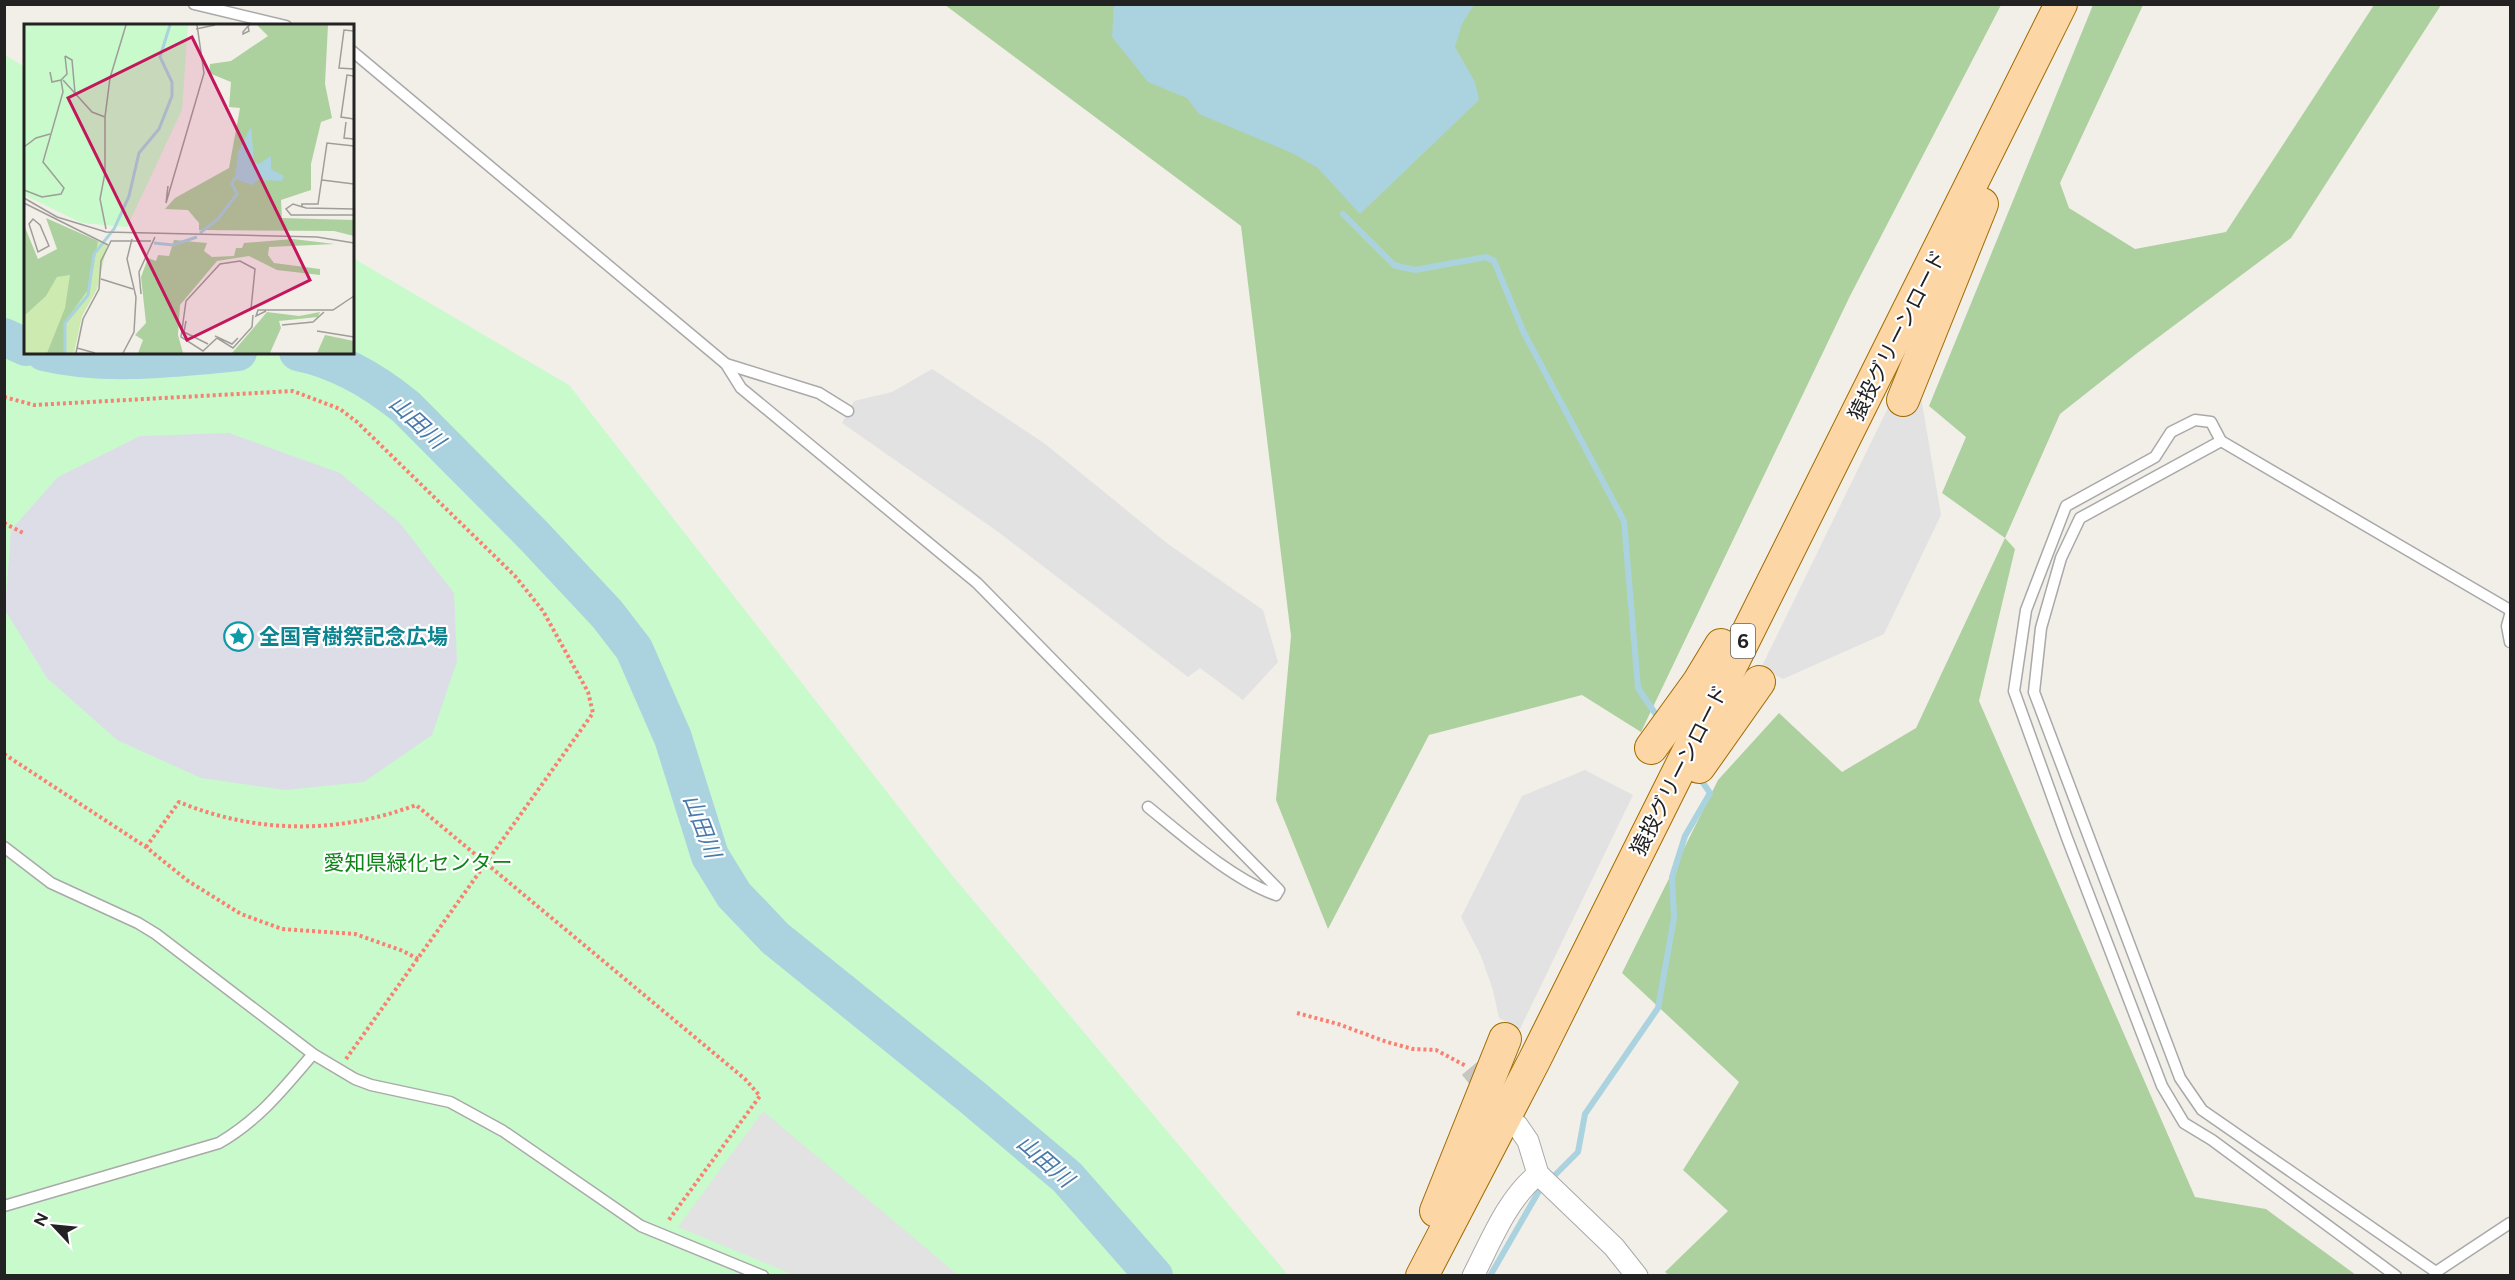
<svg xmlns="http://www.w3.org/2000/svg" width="2515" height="1280" font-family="Figtree,'Noto Sans JP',sans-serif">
<rect width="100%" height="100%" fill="#f2efe9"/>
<g fill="#add19e">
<polygon points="945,5 2001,5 1850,296 1641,732 1582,695 1429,735 1328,929 1276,800 1291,636 1241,226"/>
<polygon points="2093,5 2143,5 2060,183 2069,208 2135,249 2226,232 2374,5 2441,5 2291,238 2136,354 2060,414 2005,538 2015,549 1979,701 2195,1197 2266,1209 2356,1275 1669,1275 1665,1272 1728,1211 1683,1170 1739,1082 1622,973 1718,780 1779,713 1842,772 1916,728 2005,538 1942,493 1966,437 1929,406"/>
</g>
<polygon fill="#c8facc" points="5,55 25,67 26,352 352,352 353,258 569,385 951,874 1288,1275 5,1276"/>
<g fill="#e2e2e2">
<polygon points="932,369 1044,443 1168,544 1263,610 1278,662 1243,700 1200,668 1188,677 997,531 842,423 854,401 892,392"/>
<polygon points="1901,381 1920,391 1941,515 1884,634 1783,679 1761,668"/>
<polygon points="1585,770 1633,795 1520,1029 1499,1018 1493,990 1481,956 1461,917 1522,796"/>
<polygon points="763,1111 958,1275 794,1275 678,1227"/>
</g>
<polygon fill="#dddde8" points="229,433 340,473 399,522 454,593 457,661 432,735 364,782 285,790 201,778 117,740 47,678 5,610 11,530 58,477 140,436"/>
<polygon fill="#aad3df" points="1114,5 1474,5 1462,24 1455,47 1475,82 1479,100 1360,214 1318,168 1292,153 1199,114 1187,98 1148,82 1112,37"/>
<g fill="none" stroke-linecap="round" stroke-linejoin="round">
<g stroke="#aad3df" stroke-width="6">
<polyline points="1343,214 1394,265 1401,267 1415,270 1486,257 1494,261 1524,333 1624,521 1638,688 1659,719"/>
<polyline points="1490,1276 1539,1191 1578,1152 1585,1114 1658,1008 1674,918 1672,877 1685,836 1710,793 1699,777"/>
</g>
<g stroke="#aad3df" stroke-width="38">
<polyline points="4,337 26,347"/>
<path d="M44 352C106 367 175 358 238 352"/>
<path d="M298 352C339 360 374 381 406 407L534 536 607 614 634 649 673 738 710 856 734 895 775 938 972 1097 1067 1177 1154 1276"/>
</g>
<polyline stroke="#c8c6c1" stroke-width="21" stroke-dasharray="21 10" stroke-linecap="butt" points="1470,1068 1493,1096"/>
<defs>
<g id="lane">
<polyline points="194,4 286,26"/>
<path d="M352 51 726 364 741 388 977 583 1279 890 1276 895C1232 879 1185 837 1148 807"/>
<polyline points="726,364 819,393 848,411"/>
<polyline points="2221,441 2080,518 2061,558 2041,628 2034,692 2180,1078 2202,1110 2436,1272 2510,1223"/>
<polyline points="2510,615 2507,626 2510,642"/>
<polyline points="4,847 51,883 138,923 156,934 313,1054 355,1079 371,1085 450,1102 503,1131 641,1226 763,1276"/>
<path d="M4 1206 219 1143C260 1119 283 1089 313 1054"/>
<polyline points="2396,1276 2212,1140 2184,1123 2162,1086 2067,838 2014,691 2026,610 2066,506 2155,457 2171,432 2195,420 2211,422 2221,441 2510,610"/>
</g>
<g id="street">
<polyline points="1517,1125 1528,1141 1538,1174 1614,1247 1637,1276"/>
<path d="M1473 1276C1491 1241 1507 1199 1538 1174"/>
</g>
<g id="primary">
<polyline points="1903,400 1982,204"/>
<polyline points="1651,748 1698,683 1721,645"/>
<polyline points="1699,767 1759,682"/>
<polyline points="1436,1211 1505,1039"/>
<polyline points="1422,1276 1534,1061 2061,4"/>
</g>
</defs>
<use href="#lane" stroke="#a9a9a9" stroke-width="13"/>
<use href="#street" stroke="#a9a9a9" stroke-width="23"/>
<use href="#primary" stroke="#a06b00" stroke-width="34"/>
<g stroke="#fa8072" stroke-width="4" stroke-dasharray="3 3" stroke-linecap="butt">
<polyline points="4,397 34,405 293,391 340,409 357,422 515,576 543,611 588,692 593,713 346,1059"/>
<polyline points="4,523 25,534"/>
<polyline points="4,754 146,847 188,881 241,914 282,929 355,934 403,951 418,959"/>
<path d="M146 847 179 802C257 834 338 834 416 805L745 1079 760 1096 668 1221"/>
<polyline points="1297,1013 1338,1024 1387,1042 1413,1049 1436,1050 1466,1066"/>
</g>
<use href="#lane" stroke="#fff" stroke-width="10"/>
<use href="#street" stroke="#fff" stroke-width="21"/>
<use href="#primary" stroke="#fcd6a4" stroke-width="32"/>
</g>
<defs>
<symbol id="sight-ring" viewBox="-11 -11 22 22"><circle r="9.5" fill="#fff" stroke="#0f9aa8" stroke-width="1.5"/><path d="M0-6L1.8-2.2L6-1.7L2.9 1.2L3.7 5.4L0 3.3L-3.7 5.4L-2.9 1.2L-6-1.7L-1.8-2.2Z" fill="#0f9aa8"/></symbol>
</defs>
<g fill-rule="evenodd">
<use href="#sight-ring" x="222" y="620" width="33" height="33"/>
</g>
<g text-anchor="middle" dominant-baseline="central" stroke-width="4.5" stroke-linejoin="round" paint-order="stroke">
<rect fill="#fff" stroke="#646464" stroke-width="1.5" x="1731" y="624" width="24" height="34" rx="4.5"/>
<g font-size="20" font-weight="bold" fill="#222">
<text x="1743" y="641">6</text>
</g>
<g font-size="21" fill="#222" stroke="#fff">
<text transform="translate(1897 335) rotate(-63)">猿投グリーンロード</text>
<text transform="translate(1679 770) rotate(-63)">猿投グリーンロード</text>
</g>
<g font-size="21" font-weight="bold" fill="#0d838f" stroke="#fff" text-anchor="start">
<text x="259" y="636">全国育樹祭記念広場</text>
</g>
<g font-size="21" fill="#0c8416" stroke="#fff">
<text x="418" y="862">愛知県緑化センター</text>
</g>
<g font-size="22" font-style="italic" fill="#4a7aab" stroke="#fff">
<text transform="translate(417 422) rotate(43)">山田川</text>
<text transform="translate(702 826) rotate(69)">山田川</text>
<text transform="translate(1045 1161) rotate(41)">山田川</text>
</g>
</g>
<g transform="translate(24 24)">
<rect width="330" height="330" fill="#f2efe9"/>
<path d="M74 217 83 222 73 265 58 292 50 329H0V264L30 252Z" fill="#cdebb0"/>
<path d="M233 1H304L301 60 308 94 297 98 287 140V166L257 176 258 194 330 196V212L310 207 175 206V199L164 186 141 185 151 174 205 144 216 84 205 83 207 58 185 49 186 40 207 37 244 12ZM22 194 74 217 66 263 41 298 40 329H23L41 284 46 251 33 253 22 272 0 292V201L14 235 33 225ZM269 215 311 220 245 223 244 231 250 239 296 245V251L253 246 225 232 193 237 156 281 154 311 159 329H114L119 316 111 311 122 299 117 253 124 234 132 237 134 231 145 232 150 216 183 219 180 227 188 233 210 232 212 224H218L220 219ZM243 288 275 292 296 288 294 293 255 297 257 304 246 329H208ZM301 311 330 317V329H293Z" fill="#add19e"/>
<path d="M0 1H164L158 86 103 203 58 199 0 171Z" fill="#c8facc"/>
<path d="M227 103 230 138 235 140 247 132V145L260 152 258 157 234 156 228 161 211 155 214 128Z" fill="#aad3df"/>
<path fill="none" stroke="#aad3df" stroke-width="3" d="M176 209 194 195 213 170 208 160 211 153M130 219 149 221 173 213M41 329V299L64 271 70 230 90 205 105 172 115 129 135 105 148 72V58L136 33 146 1"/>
<path fill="none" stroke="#9f9d99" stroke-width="1.5" d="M224 2 225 7 219 10V8L224 2 226 1M172 5 191 1M330 7 320 6 315 44 330 45M41 32 48 36 51 69M26 48 28 58 37 56M330 52 323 51 317 93 330 95M39 56 68 88 81 93M322 98 320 114 330 115M0 123 12 114 26 110M298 156 330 160M144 162 142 179 180 49 173 1M0 166 18 173 37 170 40 164 19 138 39 68 37 56 43 50 41 32M0 174 33 193 82 208 293 213 330 219M0 179 84 221M278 183V180H294L303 119 330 122M330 185 282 184 269 180 262 185 267 191H330M9 195 16 201 25 222 14 228 5 200ZM82 205 76 175 81 149V93L86 54 102 1M77 255 109 265M117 270 115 248 131 213M227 285 231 245 216 237 196 240 162 277 157 313 179 327 193 314 209 324 228 303 229 291M242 287 232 292 234 286H309L330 272M162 297 160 308 184 320M258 301 289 298 300 288M293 307 330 313M191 312 208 320 214 314M53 324 71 329M52 329 59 295 75 265 77 237 87 217H127M99 329 110 308 112 273 103 235 108 215"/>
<path fill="#c2185b" fill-opacity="0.15" stroke="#c2185b" stroke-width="3" d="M168 13 286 256 163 316 44 74Z"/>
<rect width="330" height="330" fill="none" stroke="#222" stroke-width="3"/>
</g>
<rect width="2515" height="1280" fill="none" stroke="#222222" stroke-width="12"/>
<g transform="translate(54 1226) rotate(296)" stroke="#ffffff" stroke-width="4.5" paint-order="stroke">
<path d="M0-4.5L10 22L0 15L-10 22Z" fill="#222222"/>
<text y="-9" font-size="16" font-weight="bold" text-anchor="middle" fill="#222222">N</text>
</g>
</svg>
